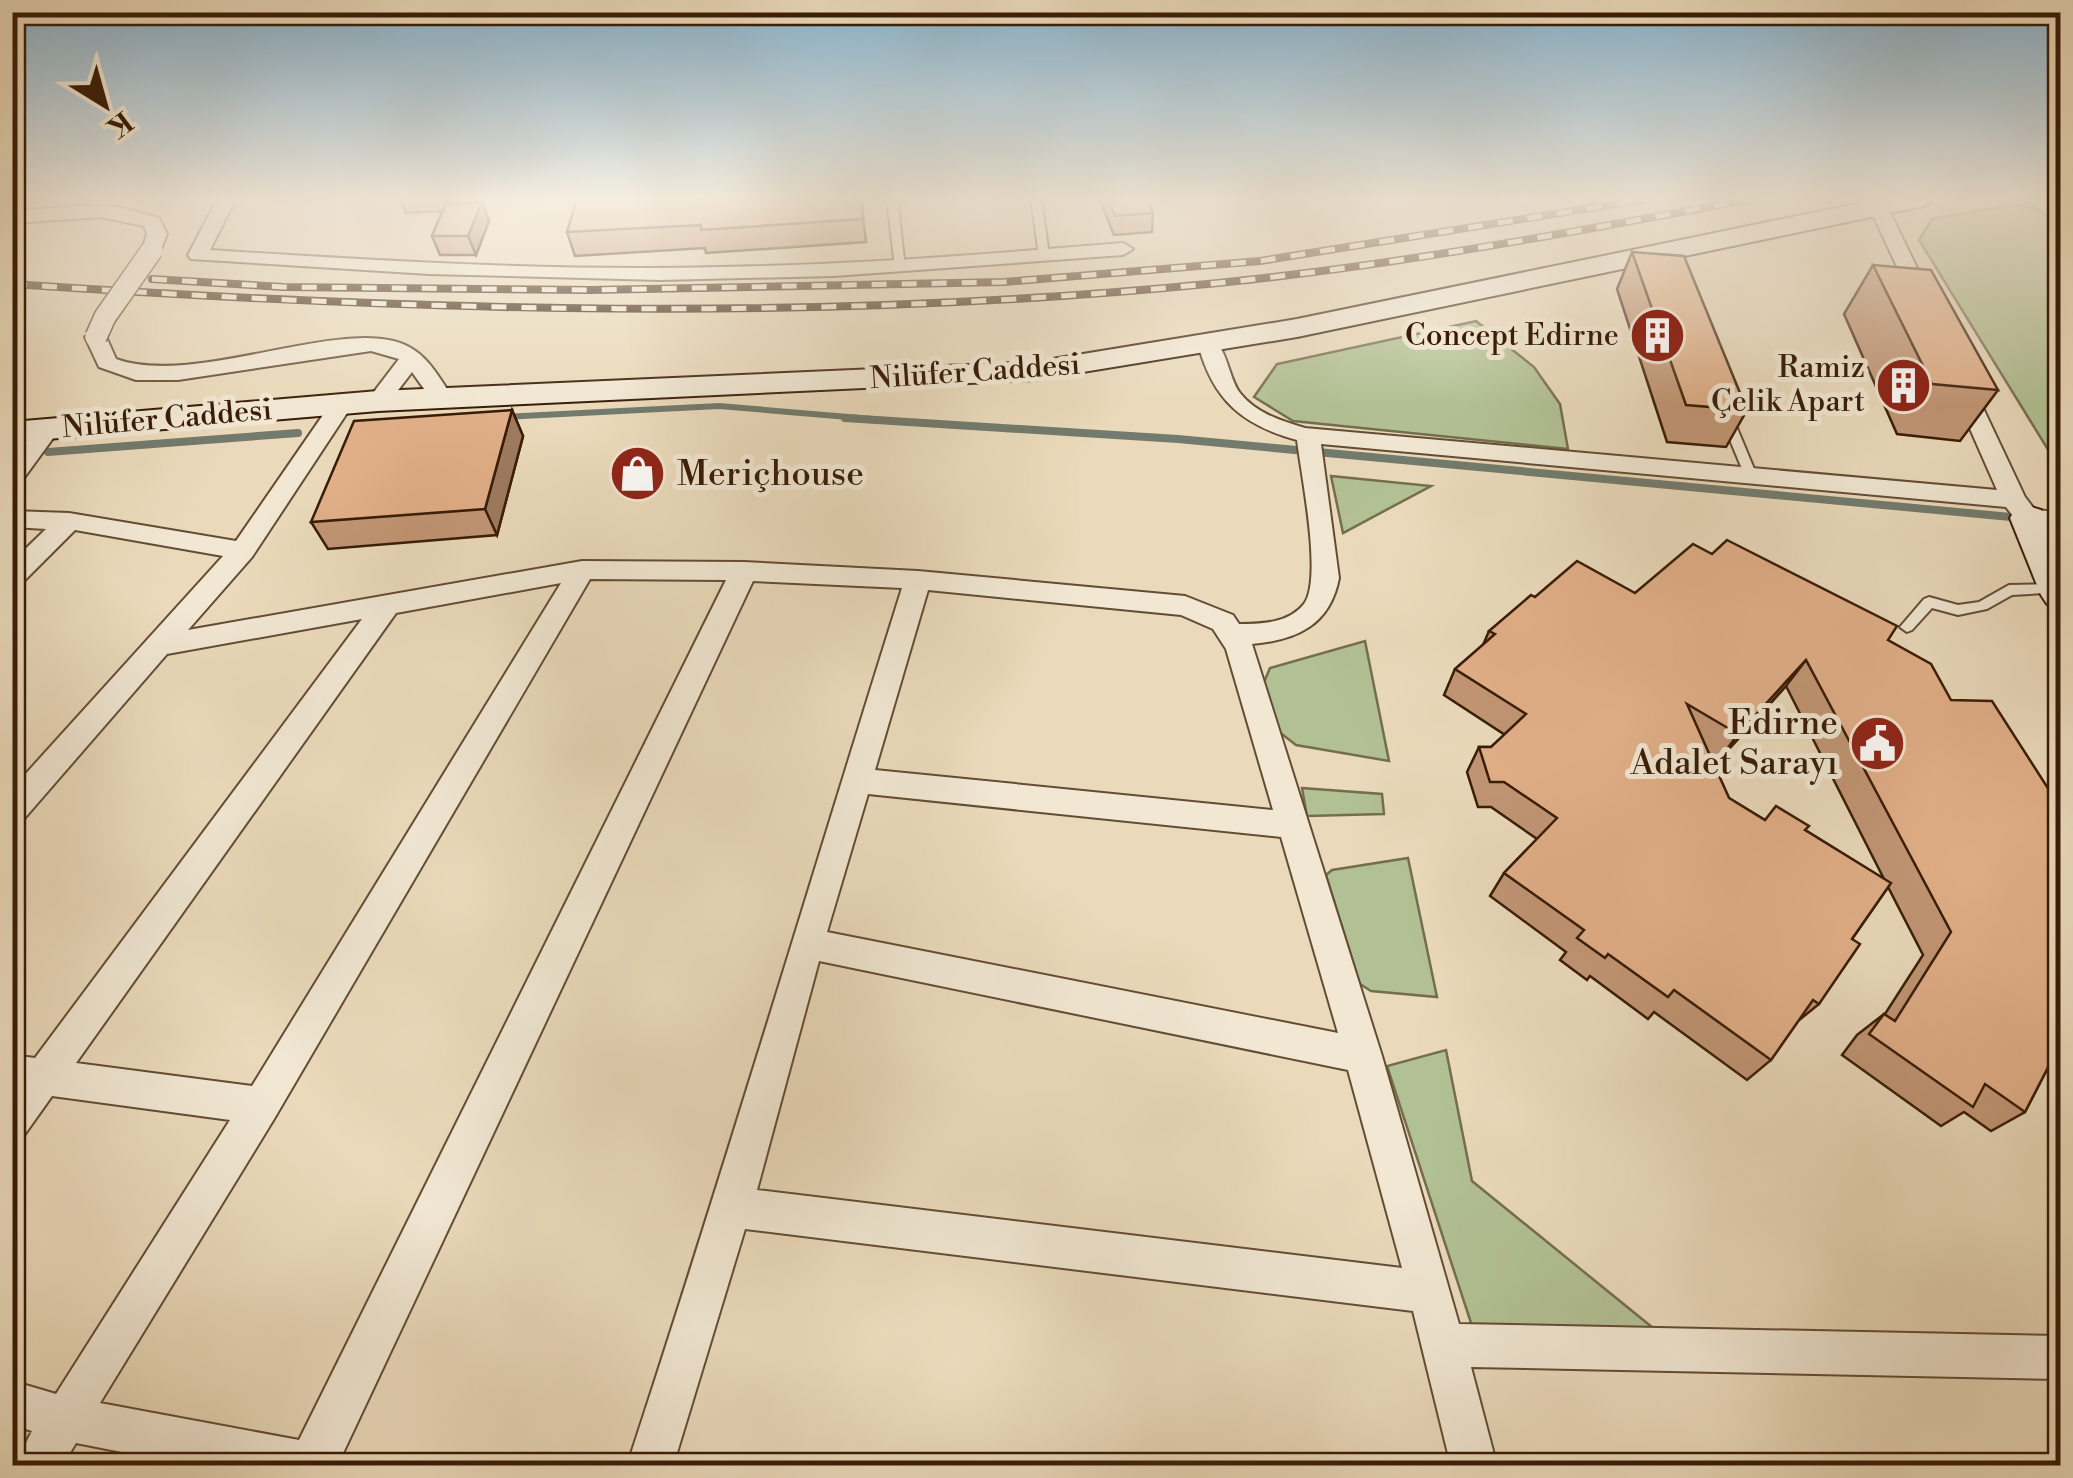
<svg xmlns="http://www.w3.org/2000/svg" width="2073" height="1478" font-family="'Libre Bodoni',serif">
<rect width="100%" height="100%" fill="#eadabb"/>
<filter id="stains"><feTurbulence type="fractalNoise" baseFrequency=".002" numOctaves="4"/><feColorMatrix values="0 0 0 0 .2 0 0 0 0 .09 0 0 0 0 .02 0 0 0 .5 -.17"/></filter>
<radialGradient id="worn" r=".72"><stop offset=".6" stop-color="#630" stop-opacity="0"/><stop offset="1" stop-color="#630" stop-opacity=".3"/></radialGradient>
<g fill="#b2c194" stroke="#756e4e" stroke-width="2.5">
<polygon points="2015,204 2049,213 2060,222 2060,469 1919,240 1932,219"/>
<polygon points="1476,321 1534,367 1560,404 1568,449 1293,421 1254,397 1277,364"/>
<polygon points="1331,476 1431,486 1343,533"/>
<polygon points="1365,641 1389,761 1296,745 1278,731 1264,682 1270,668"/>
<polygon points="1302,788 1382,794 1384,814 1307,816"/>
<polygon points="1408,858 1437,997 1371,991 1360,984 1326,875 1332,870"/>
<polygon points="1446,1050 1472,1181 1658,1332 1472,1326 1387,1066"/>
</g>
<g fill="none" stroke-linecap="round" stroke-linejoin="round">
<polyline stroke="#727b6e" stroke-width="6" points="504,417 719,406 884,420"/>
<g stroke="#727b6e" stroke-width="8">
<polyline points="845,418 1178,439 2011,517"/>
<polyline points="48,452 298,433"/>
</g>
<defs>
<g id="lane">
<polygon points="887,198 897,198 905,268 900,271 895,268"/>
<polygon points="1031,198 1041,198 1049,255 1044,258 1039,255"/>
<polygon points="1565,198 1607,198 1575,206"/>
<polygon points="1726,413 1732,416 1757,476 1755,479 1747,479 1745,476 1720,416"/>
<polygon points="2060,584 2060,592 2012,595 1987,609 1958,615 1932,608 1912,630 1907,632 1900,627 1924,599 1929,597 1958,605 1979,602 2009,585"/>
</g>
<g id="street">
<path d="M218 198H236L210 250C380 261 550 271 720 267 855 265 989 254 1123 243L1133 249 1123 255 834 276 660 280 429 274 191 259 188 255Z"/>
<polygon points="1865,198 1883,198 1934,303 1931,307 1924,309 1914,303"/>
<polygon points="2025,198 2046,198 2060,208 2060,223"/>
<polygon points="84,206 119,207 159,218 167,234 159,254 145,254 142,250 147,234 144,226 101,217 12,223 12,211"/>
<path d="M96 331 104 332 116 359C198 389 356 309 414 350 431 361 442 382 453 398L450 403H434L412 372 386 406H370L367 401 399 359 371 351 178 380H136L99 367 85 337Z"/>
<path d="M1209 338C1227 343 1228 378 1240 393 1256 413 1281 421 1305 428L1997 490 1949 381 1960 374 1968 376 2025 497 2035 510 2060 512V528L2019 524 2006 507 1321 444 1339 578C1330 625 1297 640 1252 644L1382 1056 1459 1324 2060 1336V1379L1471 1367 1497 1466H1451L1413 1311 745 1229 673 1466H627C723 1174 810 881 902 588L753 581 337 1466H193L76 1443 62 1466H14L32 1431 12 1425V1381L56 1394 230 1120 52 1096 25 1134 12 1140V1055L35 1058 362 619 167 654 23 820 12 824V789L223 556 75 530 21 584 12 587V562L46 529 12 527V511L69 513 236 541 334 399 342 397 353 404 252 557 188 630 582 561 744 562 918 571 1185 596 1233 615 1239 624C1262 624 1289 623 1304 604 1323 579 1301 474 1297 440 1242 425 1213 400 1198 344ZM590 579 726 580 299 1440 100 1403 274 1119ZM561 583 252 1086 76 1063 396 613ZM928 590 1181 615 1213 629 1226 649 1273 810 875 770ZM868 794 1281 837 1338 1033 827 932ZM819 961 1348 1070 1402 1268 757 1190Z"/>
<polygon points="47,423 59,430 21,482 12,485 12,459 39,425"/>
</g>
<g id="secondary">
<polygon points="1885,198 1937,198 1924,206 1297,337 1034,380 378,411 12,442 12,422 378,391 1034,362 1297,319"/>
<polygon points="2028,506 2041,510 2060,552 2060,608 2047,604 2041,595 2010,518 2015,510"/>
</g>
</defs>
<use href="#lane" stroke="#644c34" stroke-width="4"/>
<use href="#street" stroke="#644c34" stroke-width="4"/>
<use href="#secondary" stroke="#381c07" stroke-width="4"/>
<use href="#lane" fill="#f1e7d3" fill-rule="evenodd"/>
<use href="#street" fill="#f1e7d3" fill-rule="evenodd"/>
<use href="#secondary" fill="#f1e7d3" fill-rule="evenodd"/>
<defs>
<g id="rail">
<polyline points="152,279 283,287 590,290 1004,282 1260,261 1654,198"/>
<path d="M12 284C413 311 817 323 1218 283 1399 265 1578 231 1757 198"/>
</g>
</defs>
<use href="#rail" stroke="#381c07" stroke-width="8"/>
<use href="#rail" stroke="#f1e7d3" stroke-width="5" stroke-dasharray="15" stroke-linecap="butt"/>
<defs>
<polyline id="street-bridge" points="96,337 105,317 152,250"/>
</defs>
<use href="#street-bridge" stroke="#644c34" stroke-width="24" stroke-linecap="butt"/>
<use href="#street-bridge" stroke="#f1e7d3" stroke-width="21"/>
</g>
<g fill="#c29675" stroke="#381c07" stroke-width="2.5" fill-rule="evenodd">
<polygon points="268,198 338,198 270,202"/>
<polygon points="400,198 454,198 452,204 489,221 476,255 440,255 432,236 442,211 406,213"/>
<polygon points="861,198 866,242 706,253 705,248 575,256 567,232"/>
<polygon points="1099,198 1146,198 1153,213 1152,232 1114,235"/>
<polygon points="1632,252 1747,410 1726,447 1667,442 1617,289"/>
<polygon points="1873,265 1998,390 1960,441 1897,434 1844,314"/>
<polygon points="512,410 523,436 497,535 328,549 311,522"/>
<path d="M1712 554 1888 640 2060 807V1044L2025 1112 1991 1131 1964 1112 1941 1126 1842 1055 1857 1035 1884 1014H1885L1923 955 1888 887 1852 939 1819 1004 1798 1021 1771 1060 1747 1080 1654 1012 1648 1019 1590 976 1587 980 1560 960 1566 952 1490 896 1504 873 1537 839 1491 807H1478L1467 772 1479 747H1491L1505 735 1444 695 1455 669 1483 645 1489 631 1535 597 1635 593ZM1786 686 1884 879 1805 830 1765 820 1729 798 1709 754 1719 760Z"/>
</g>
<g fill="#9e7a5f" stroke="#381c07" stroke-width="2.5">
<polygon points="444,198 454,198 449,211"/>
<polygon points="482,202 489,221 476,255 468,236"/>
<polygon points="512,410 523,436 497,535 485,509"/>
<polygon points="1806,660 1786,686 1719,760 1738,734"/>
<polygon points="12,730 19,736 12,743"/>
</g>
<g fill="#e1af88" stroke="#381c07" stroke-width="2.5">
<polygon points="577,198 861,198 863,219 701,230 701,225 567,232"/>
<polygon points="1108,198 1146,198 1153,213 1115,216"/>
<polygon points="482,202 468,236 432,236 446,204"/>
<polygon points="1632,252 1684,256 1747,410 1686,405"/>
<polygon points="1873,265 1931,270 1998,390 1932,384"/>
<polygon points="512,410 485,509 311,522 354,421"/>
<polygon points="1727,540 1897,626 1888,640 1931,664 1951,700 1992,701 2060,807 2060,861 2052,861 2060,873 2060,1044 2025,1112 1985,1084 1973,1107 1869,1034 1884,1014 1895,1021 1951,932 1806,660 1738,734 1687,704 1729,798 1765,820 1776,806 1809,826 1805,830 1891,883 1852,939 1860,944 1819,1004 1813,1000 1771,1060 1674,990 1668,997 1608,954 1605,958 1577,938 1584,930 1504,873 1557,818 1504,782 1490,782 1479,747 1491,747 1526,714 1455,669 1495,634 1489,631 1531,595 1535,597 1577,561 1635,593 1693,544 1712,554"/>
</g>
<linearGradient id="sky" x2="0" y2="1"><stop stop-color="#88b6d3"/><stop offset="0.49" stop-color="#f6eee0"/><stop offset="1" stop-color="#f6eee0" stop-opacity="0"/></linearGradient>
<rect width="2073" height="405" fill="url(#sky)"/>
<defs>
<symbol id="building-disc" viewBox="-11 -11 22 22"><circle r="9.5" fill="#8f2418" stroke="#f1e7d3"/><path d="M-4-6H4V6H1V3H-1V6H-4ZM-2.5-4.3h1.7v1.8h-1.7ZM.8-4.3h1.7v1.8H.8ZM-2.5-1h1.7V.8h-1.7ZM.8-1h1.7V.8H.8Z" fill="#fff"/></symbol>
<symbol id="shop-disc" viewBox="-11 -11 22 22"><circle r="9.5" fill="#8f2418" stroke="#f1e7d3"/><path d="M-5-2.5h2.3a2.7 3.5 0 0 1 5.4 0H5L5.5 6h-11ZM-1.5-2.5h3a1.5 2.3 0 0 0-3 0Z" fill="#fff"/></symbol>
<symbol id="civic-disc" viewBox="-11 -11 22 22"><circle r="9.5" fill="#8f2418" stroke="#f1e7d3"/><path d="M-.6-6.5H3V-4.5H.6V-3L4-1V1h2V6H-6V1h2V-1L-.6-3ZM-1.2 2.5V6h2.4V2.5Z" fill="#fff"/></symbol>
</defs>
<g fill-rule="evenodd">
<use href="#building-disc" x="1626" y="304" width="63" height="63"/>
<use href="#building-disc" x="1872" y="354" width="63" height="63"/>
<use href="#shop-disc" x="606" y="442" width="63" height="63"/>
<use href="#civic-disc" x="1846" y="712" width="63" height="63"/>
</g>
<g text-anchor="middle" dominant-baseline="central" stroke-width="10" stroke-linejoin="round" paint-order="stroke">
<g font-size="30" fill="#381c07" stroke="#f1e7d3" text-anchor="end">
<text x="1619" y="336">Concept Edirne</text>
<text x="1865" y="368">Ramiz<tspan x="1865" dy="34">Çelik Apart</tspan></text>
</g>
<g font-size="30" fill="#381c07" stroke="#f1e7d3">
<text transform="translate(975 372) rotate(-4)">Nilüfer Caddesi</text>
<text transform="translate(167 419) rotate(-5)">Nilüfer Caddesi</text>
</g>
<g font-size="35" fill="#381c07" stroke="#f1e7d3" text-anchor="start">
<text x="677" y="474">Meriçhouse</text>
<text x="1838" y="723" text-anchor="end">Edirne<tspan x="1838" dy="40">Adalet Sarayı</tspan></text>
</g>
</g>
<rect width="2073" height="1478" fill="none" stroke="#eadabb" stroke-width="50"/>
<rect x="15" y="15" width="2043" height="1448" fill="none" stroke="#381c07" stroke-width="5"/>
<rect x="25" y="25" width="2023" height="1428" fill="none" stroke="#381c07" stroke-width="2.5"/>
<g transform="translate(105 105) rotate(143)" stroke="#f1e7d3" stroke-width="8" paint-order="stroke">
<path d="M0-8L18 38L0 25L-18 38Z" fill="#381c07"/>
<text y="-15" font-size="28" font-weight="bold" text-anchor="middle" fill="#381c07">K</text>
</g>
<rect width="100%" height="100%" filter="url(#stains)"/>
<rect width="100%" height="100%" fill="url(#worn)"/>
</svg>
